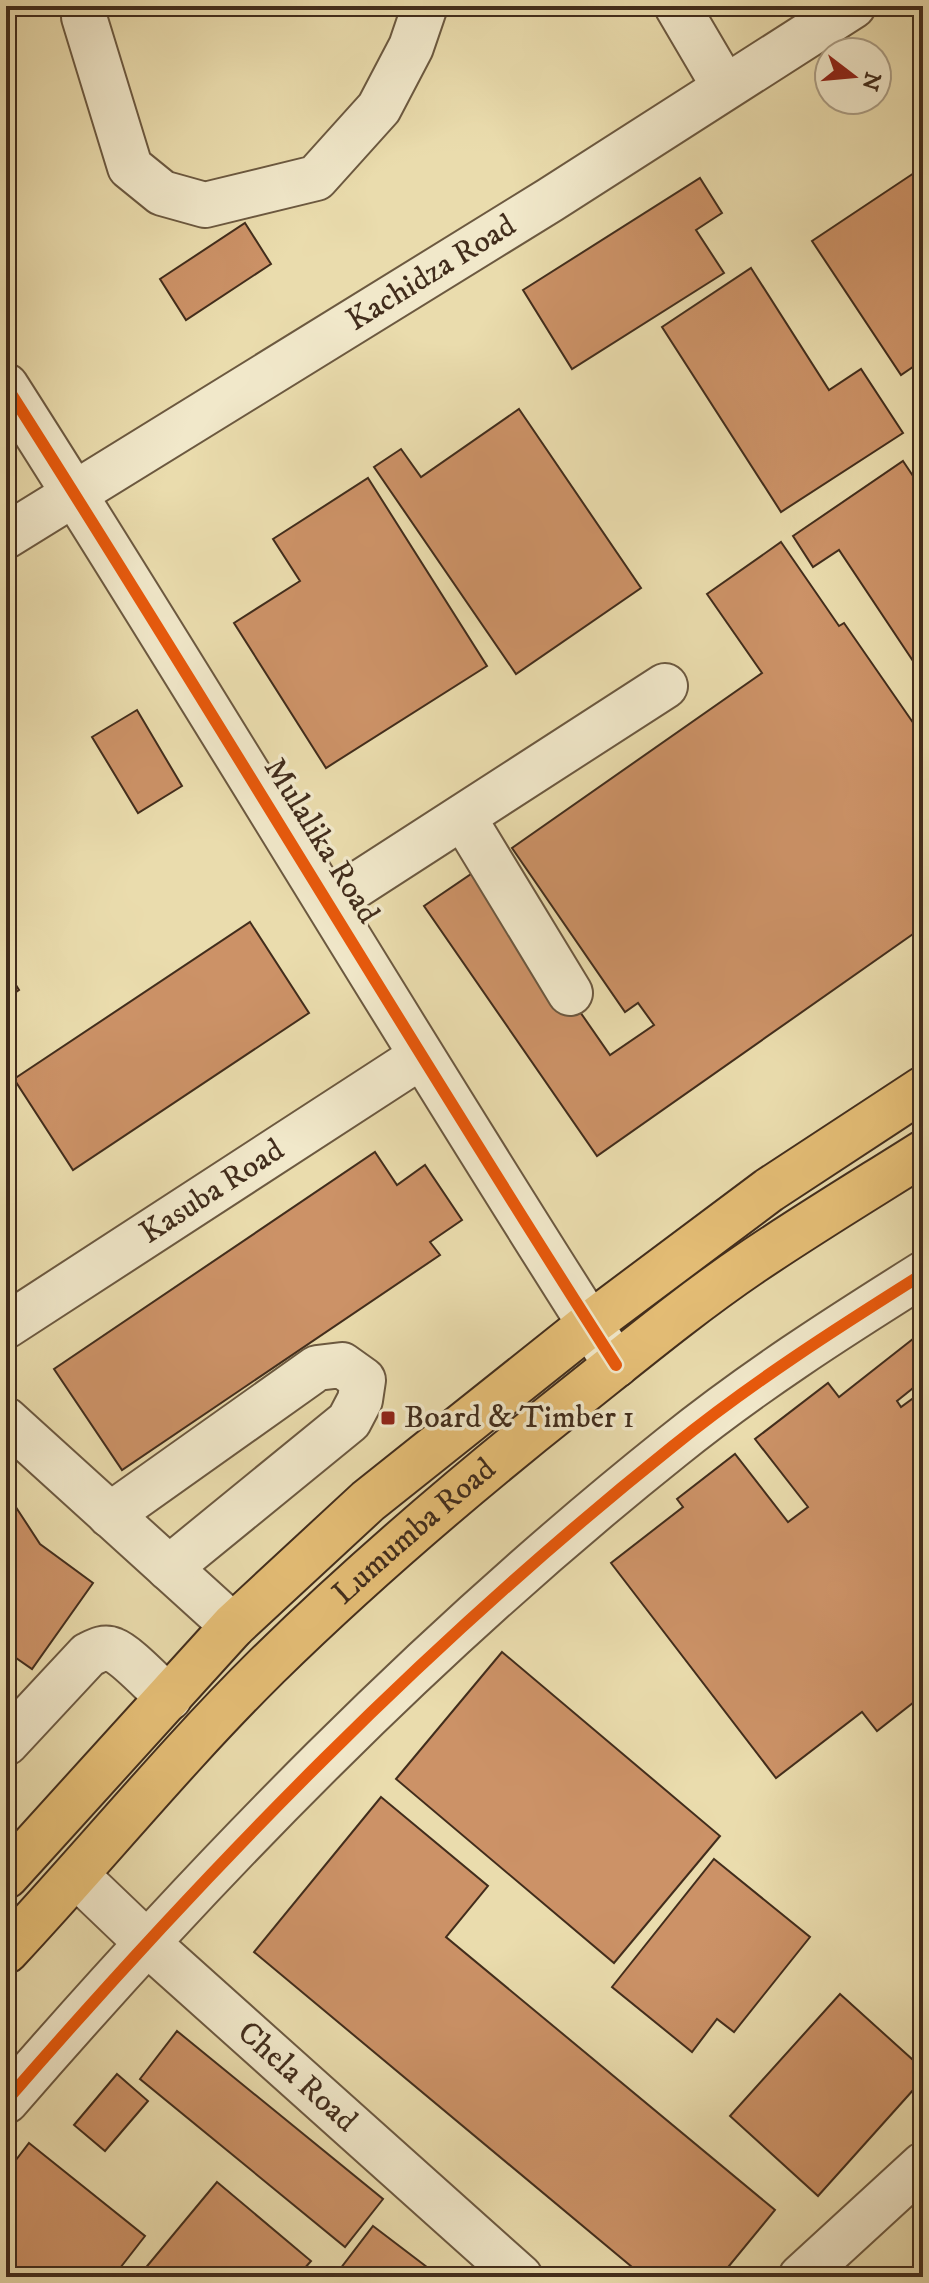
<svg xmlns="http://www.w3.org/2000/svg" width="929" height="2283" font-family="'IM FELL DW Pica',serif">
<rect width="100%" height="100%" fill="#eadcad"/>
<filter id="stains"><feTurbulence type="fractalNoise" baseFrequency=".0025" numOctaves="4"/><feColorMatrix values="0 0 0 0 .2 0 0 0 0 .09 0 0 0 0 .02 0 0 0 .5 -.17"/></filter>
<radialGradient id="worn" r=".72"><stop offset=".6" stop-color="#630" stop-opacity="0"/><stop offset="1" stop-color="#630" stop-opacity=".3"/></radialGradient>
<g fill="#cc9267" stroke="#422d1c" stroke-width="2">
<polygon points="923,167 923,360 901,375 812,241"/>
<polygon points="700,178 722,213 696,230 724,273 572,369 523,290"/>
<polygon points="245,223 271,264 186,320 160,279"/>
<polygon points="751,268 829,390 861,369 903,433 781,512 662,327"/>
<polygon points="519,409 641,588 516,674 374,467 401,449 421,477"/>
<polygon points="903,461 923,491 923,676 839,550 813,567 793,536"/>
<polygon points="368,478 487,666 326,768 234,623 300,581 273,539"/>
<polygon points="781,542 839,626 844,623 923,737 923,927 597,1156 424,906 480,868 610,1055 654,1025 638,1003 625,1012 512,848 762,673 707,594"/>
<polygon points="137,710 182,786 138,813 92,737"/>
<polygon points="250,922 309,1013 73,1170 14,1079"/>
<polygon points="6,969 19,990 6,999"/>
<polygon points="375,1152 397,1185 425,1165 462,1220 430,1242 440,1255 122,1470 54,1369"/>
<polygon points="923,1331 923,1380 897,1401 901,1407 923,1391 923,1695 877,1731 862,1712 776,1778 611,1563 683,1507 677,1499 735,1454 788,1522 808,1507 755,1439 828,1383 839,1397"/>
<polygon points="6,1492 40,1544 93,1583 32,1669 6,1651"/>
<polygon points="502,1652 720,1836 614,1963 396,1779"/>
<polygon points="381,1797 488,1886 446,1937 775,2210 720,2277 644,2277 254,1952"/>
<polygon points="714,1859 810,1937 734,2032 717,2019 692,2052 612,1987"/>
<polygon points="840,1994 923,2069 923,2079 818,2196 730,2116"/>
<polygon points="177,2031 383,2199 345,2247 140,2079"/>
<polygon points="117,2074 148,2101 105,2151 74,2125"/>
<polygon points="29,2143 145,2236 113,2277 6,2277 6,2173"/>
<polygon points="217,2182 311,2261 297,2277 138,2277"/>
<polygon points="373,2226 440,2277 334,2277"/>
</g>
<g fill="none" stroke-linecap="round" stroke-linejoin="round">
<defs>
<g id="minor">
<polyline points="85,6 84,17 130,167 162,193 205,205 316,178 379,108 411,47 425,6"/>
<polyline points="677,6 724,86"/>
<path d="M6 386C213 710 408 1041 616 1365"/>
<path id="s1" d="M6 536 550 200 853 6"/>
<polyline points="463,817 570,993"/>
<polyline points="329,903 665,686"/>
<path id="s2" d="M6 1326 420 1057"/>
<polyline points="6,1420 233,1626"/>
<polyline points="110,1515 317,1368 342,1365 363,1380 360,1400 349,1421 169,1568"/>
<path d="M6 1743 88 1655C96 1651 104 1646 113 1650 127 1655 156 1687 169 1698"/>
<path id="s3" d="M77 1876 146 1942 520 2277"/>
<path d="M6 2101C211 1865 428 1642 672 1447 751 1383 837 1328 923 1274"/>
<polyline points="801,2277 923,2165"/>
</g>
<g id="major">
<polyline points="6,1876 233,1626 368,1501 590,1324 769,1190 923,1089"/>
<path id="s4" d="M6 1951C94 1857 175 1757 267 1666 363 1572 466 1484 572 1400 631 1353 690 1304 752 1262 808 1224 866 1189 923 1153"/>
</g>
</defs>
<use href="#minor" stroke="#6c5940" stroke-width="48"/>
<use href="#major" stroke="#422d1c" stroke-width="48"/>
<use href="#minor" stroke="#f1e8ca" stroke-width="44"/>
<use href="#major" stroke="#e5be76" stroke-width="44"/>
<defs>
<g id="cycleway">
<path d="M6 386C213 710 408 1041 616 1365"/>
<path d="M6 2101C211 1865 428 1642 672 1447 751 1383 837 1328 923 1274"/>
</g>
</defs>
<use href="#cycleway" stroke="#f1e8ca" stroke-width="17"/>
<use href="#cycleway" stroke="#e8590c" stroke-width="12"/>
</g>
<rect fill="#8f2418" stroke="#f1e8ca" stroke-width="3" x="380" y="1410" width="16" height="16" rx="4"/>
<g text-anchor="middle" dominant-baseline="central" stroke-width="7" stroke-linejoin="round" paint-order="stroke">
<g font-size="32" fill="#422d1c" stroke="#f1e8ca">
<text stroke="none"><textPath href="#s1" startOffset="500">Kachidza Road</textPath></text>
<text transform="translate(321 841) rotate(58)">Mulalika Road</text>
<text stroke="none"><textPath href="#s2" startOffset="246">Kasuba Road</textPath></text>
<text stroke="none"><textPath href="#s4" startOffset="586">Lumumba Road</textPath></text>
<text stroke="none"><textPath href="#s3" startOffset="298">Chela Road</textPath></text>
</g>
<g font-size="32" fill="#422d1c" stroke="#f1e8ca" text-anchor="start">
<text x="404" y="1418">Board &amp; Timber 1</text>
</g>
</g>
<rect width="929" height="2283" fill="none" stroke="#eadcad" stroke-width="32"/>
<rect x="8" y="8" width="913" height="2267" fill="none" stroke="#422d1c" stroke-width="4"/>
<rect x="16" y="16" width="897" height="2251" fill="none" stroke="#422d1c" stroke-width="2"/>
<g transform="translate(853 76) rotate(106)"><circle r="38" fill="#f1e8ca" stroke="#ab9d84" stroke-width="2"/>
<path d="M0-6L14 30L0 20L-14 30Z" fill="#8f2418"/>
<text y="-12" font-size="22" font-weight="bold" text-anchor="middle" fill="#422d1c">N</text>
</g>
<rect width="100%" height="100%" filter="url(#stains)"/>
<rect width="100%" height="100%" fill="url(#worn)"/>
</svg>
